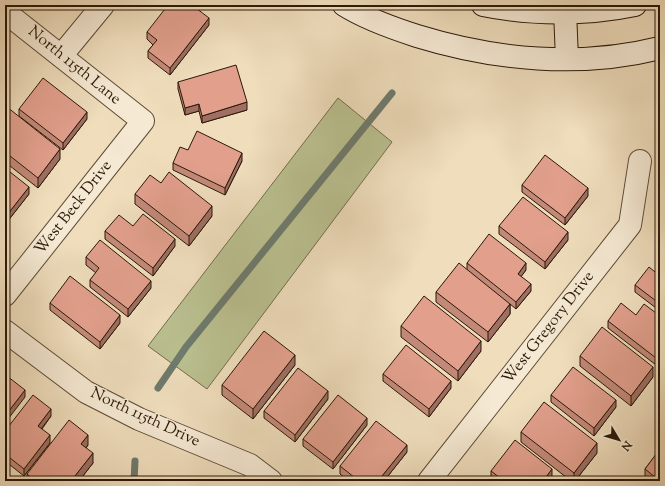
<svg xmlns="http://www.w3.org/2000/svg" width="665" height="486" font-family="'Sorts Mill Goudy',serif">
<rect width="100%" height="100%" fill="#efddbc"/>
<filter id="stains"><feTurbulence type="fractalNoise" baseFrequency=".005" numOctaves="4"/><feColorMatrix values="0 0 0 0 .2 0 0 0 0 .09 0 0 0 0 .02 0 0 0 .5 -.17"/></filter>
<radialGradient id="worn" r=".72"><stop offset=".6" stop-color="#630" stop-opacity="0"/><stop offset="1" stop-color="#630" stop-opacity=".3"/></radialGradient>
<polygon fill="#bac090" stroke="#726c4c" points="338,98 392,142 207,389 148,346"/>
<g fill="none" stroke-linecap="round" stroke-linejoin="round">
<g stroke="#6e7b6d" stroke-width="7">
<polyline points="158,388 186,347 392,93"/>
<polyline points="134,481 135,461"/>
</g>
<defs>
<g id="street">
<polyline points="5,12 143,121 5,295"/>
<polyline points="61,56 103,5"/>
<polyline points="5,331 86,392 139,419 250,465 271,481"/>
<polyline points="429,481 630,225 640,161"/>
</g>
<g id="secondary">
<path d="M344 5C366 19 392 28 417 36 495 60 580 68 660 48"/>
<path d="M483 5C531 15 587 15 635 5"/>
<polyline points="565,11 567,59"/>
</g>
</defs>
<use href="#street" stroke="#5c4a36" stroke-width="24"/>
<use href="#secondary" stroke="#2b1909" stroke-width="24"/>
<use href="#street" stroke="#f5e9d3" stroke-width="22"/>
<use href="#secondary" stroke="#f5e9d3" stroke-width="22"/>
</g>
<g fill="#c28978" stroke="#2b1909">
<polygon points="209,25 170,75 148,58 148,51 153,45 147,39 147,32"/>
<polygon points="178,82 247,110 202,123 199,111 185,115 178,89"/>
<polygon points="19,109 87,119 63,150 19,116"/>
<polygon points="5,110 60,159 38,188 5,162"/>
<polygon points="188,150 242,161 225,195 173,170 173,163"/>
<polygon points="5,168 29,194 7,222 5,221"/>
<polygon points="161,183 212,216 189,246 135,204 135,194"/>
<polygon points="522,185 588,196 565,225 522,192"/>
<polygon points="133,226 175,246 153,276 105,239 105,231"/>
<polygon points="499,226 568,240 545,269 499,234"/>
<polygon points="86,257 151,288 128,317 90,287 90,280 96,273 86,265"/>
<polygon points="467,263 526,270 521,276 531,291 516,309 510,304 510,314 488,342 436,302 436,292 467,270"/>
<polygon points="660,276 660,311 635,292 635,285"/>
<polygon points="50,303 120,323 100,349 50,310"/>
<polygon points="636,315 660,316 660,360 656,365 608,328 608,321"/>
<polygon points="401,326 481,351 458,381 401,337"/>
<polygon points="580,356 653,377 631,406 580,366"/>
<polygon points="295,365 253,419 222,395 222,385"/>
<polygon points="383,374 451,388 429,417 383,381"/>
<polygon points="551,395 616,407 594,436 551,402"/>
<polygon points="328,399 295,442 264,418 264,411"/>
<polygon points="51,416 42,429 50,443 24,476 5,461 5,431"/>
<polygon points="367,425 333,469 303,446 303,439"/>
<polygon points="521,432 597,453 575,481 571,481 521,442"/>
<polygon points="88,445 86,448 93,463 79,481 27,481 27,474"/>
<polygon points="660,449 660,481 648,481 645,479 645,469"/>
<polygon points="407,452 384,481 349,481 340,474 340,466"/>
<polygon points="491,471 552,477 548,481 495,481 491,478"/>
</g>
<g fill="#9e6f62" stroke="#2b1909">
<polygon points="209,18 209,25 170,75 170,68"/>
<polygon points="247,102 247,110 202,123 202,116"/>
<polygon points="199,104 199,111 185,115 185,108"/>
<polygon points="87,112 87,119 63,150 63,143"/>
<polygon points="60,149 60,159 38,188 38,178"/>
<polygon points="242,153 242,161 225,195 225,188"/>
<polygon points="29,187 29,194 7,222 7,215"/>
<polygon points="588,188 588,196 565,225 565,218"/>
<polygon points="212,206 212,216 189,246 189,236"/>
<polygon points="568,232 568,240 545,269 545,262"/>
<polygon points="175,239 175,246 153,276 153,268"/>
<polygon points="526,263 526,270 518,281 518,274"/>
<polygon points="151,281 151,288 128,317 128,309"/>
<polygon points="531,284 531,291 516,309 516,302"/>
<polygon points="510,304 510,314 488,342 488,332"/>
<polygon points="120,315 120,323 100,349 100,342"/>
<polygon points="481,341 481,351 458,381 458,371"/>
<polygon points="660,352 660,360 656,365 656,358"/>
<polygon points="295,355 295,365 253,419 253,409"/>
<polygon points="653,367 653,377 631,406 631,396"/>
<polygon points="451,381 451,388 429,417 429,409"/>
<polygon points="25,390 25,397 5,423 5,416"/>
<polygon points="328,391 328,399 295,442 295,435"/>
<polygon points="616,400 616,407 594,436 594,428"/>
<polygon points="51,409 51,416 38,433 38,426"/>
<polygon points="367,418 367,425 333,469 333,462"/>
<polygon points="50,435 50,443 24,476 24,469"/>
<polygon points="88,435 88,445 81,454 81,444"/>
<polygon points="597,443 597,453 575,481 574,481 574,473"/>
<polygon points="407,445 407,452 384,481 378,481"/>
<polygon points="93,453 93,463 79,481 71,481"/>
<polygon points="552,469 552,477 548,481 543,481"/>
</g>
<g fill="#e19f8c" stroke="#2b1909">
<polygon points="168,5 192,5 209,18 170,68 148,51 157,40 147,32"/>
<polygon points="236,65 247,102 202,116 199,104 185,108 178,82"/>
<polygon points="43,78 87,112 63,143 19,109"/>
<polygon points="7,107 60,149 38,178 5,152 5,110"/>
<polygon points="197,131 242,153 225,188 173,163 180,147 188,150"/>
<polygon points="545,155 588,188 565,218 522,185"/>
<polygon points="5,168 29,187 7,215 5,214"/>
<polygon points="169,172 212,206 189,236 135,194 150,175 161,183"/>
<polygon points="523,197 568,232 545,262 499,226"/>
<polygon points="143,214 175,239 153,268 105,231 119,215 133,226"/>
<polygon points="489,234 526,263 518,274 531,284 516,302 467,263"/>
<polygon points="100,240 151,281 128,309 90,280 99,268 86,257"/>
<polygon points="459,263 510,304 488,332 436,292"/>
<polygon points="649,267 660,276 660,304 635,285"/>
<polygon points="70,276 120,315 100,342 50,303"/>
<polygon points="424,296 481,341 458,371 401,326"/>
<polygon points="621,303 636,315 644,304 660,316 660,352 656,358 608,321"/>
<polygon points="602,327 653,367 631,396 580,356"/>
<polygon points="264,331 295,355 253,409 222,385"/>
<polygon points="406,345 451,381 429,409 383,374"/>
<polygon points="573,367 616,400 594,428 551,395"/>
<polygon points="298,368 328,391 295,435 264,411"/>
<polygon points="7,376 25,390 5,416 5,378"/>
<polygon points="33,395 51,409 38,426 50,435 24,469 5,454 5,431"/>
<polygon points="338,395 367,418 333,462 303,439"/>
<polygon points="544,402 597,443 574,473 521,432"/>
<polygon points="69,420 88,435 81,444 93,453 71,481 35,481 27,474"/>
<polygon points="376,421 407,445 378,481 359,481 340,466"/>
<polygon points="515,440 552,469 543,481 504,481 491,471"/>
<polygon points="660,449 660,481 645,469"/>
<polygon points="483,478 488,481 481,481"/>
</g>
<g text-anchor="middle" dominant-baseline="central" stroke-width="3" stroke-linejoin="round" paint-order="stroke">
<g font-size="16" fill="#2b1909" stroke="#f5e9d3">
<text transform="translate(74 66) rotate(39)">North 115th Lane</text>
<text transform="translate(74 208) rotate(-52)">West Beck Drive</text>
<text transform="translate(549 328) rotate(-52)">West Gregory Drive</text>
<text transform="translate(145 418) rotate(25)">North 115th Drive</text>
</g>
</g>
<rect width="665" height="486" fill="none" stroke="#efddbc" stroke-width="20"/>
<rect x="6" y="6" width="653" height="474" fill="none" stroke="#2b1909" stroke-width="2"/>
<rect x="10" y="10" width="645" height="466" fill="none" stroke="#2b1909"/>
<g transform="translate(619 440) rotate(128)" stroke="#f5e9d3" stroke-width="3" paint-order="stroke">
<path d="M0-3L7 15L0 10L-7 15Z" fill="#2b1909"/>
<text y="-6" font-size="11" font-weight="bold" text-anchor="middle" fill="#2b1909">N</text>
</g>
<rect width="100%" height="100%" filter="url(#stains)"/>
<rect width="100%" height="100%" fill="url(#worn)"/>
</svg>
